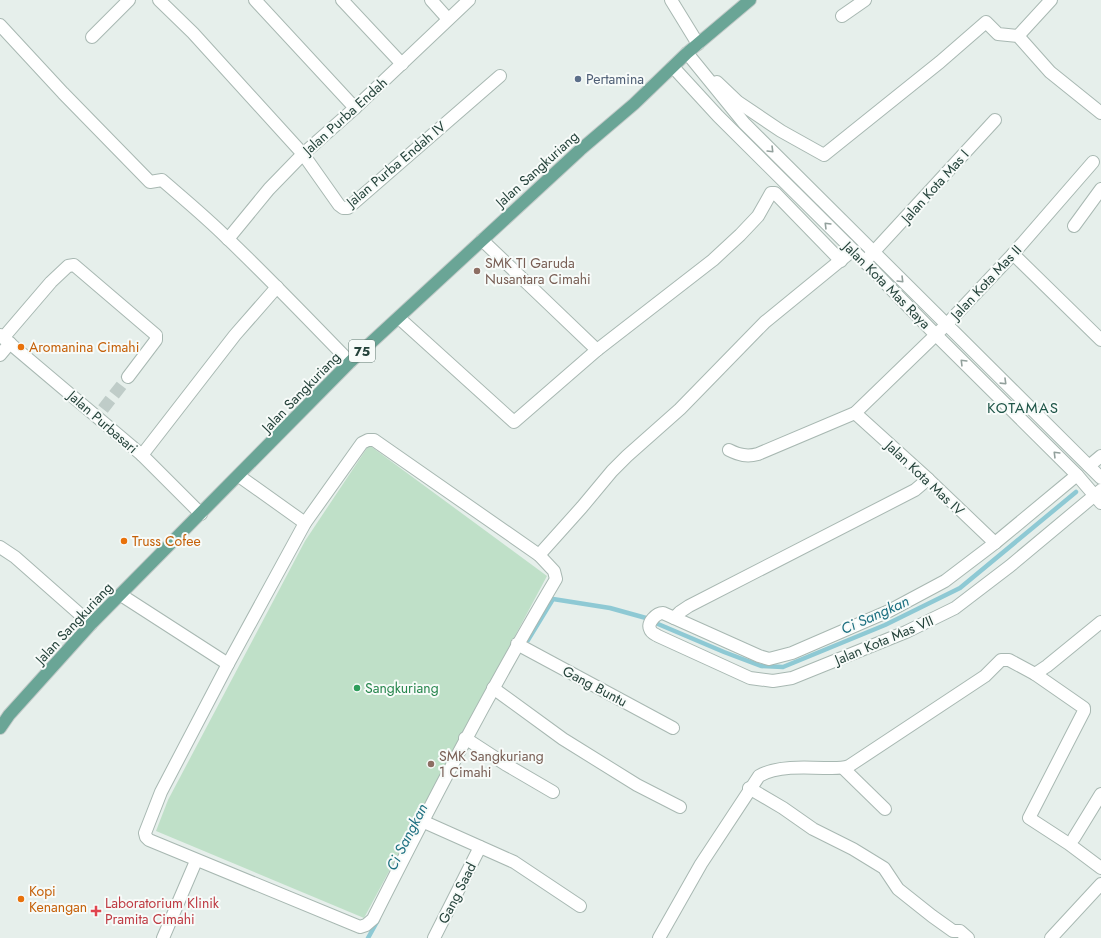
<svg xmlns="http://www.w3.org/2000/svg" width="1101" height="938" font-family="Jost,sans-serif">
<rect width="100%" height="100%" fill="#e6efeb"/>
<polygon fill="#bfe0c8" points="369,445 547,576 364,918 156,831 168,800 305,541"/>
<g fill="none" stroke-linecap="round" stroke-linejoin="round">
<g stroke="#8ec9d4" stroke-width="4.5">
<polyline points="658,624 724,652 761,666 783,667 885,625 960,588 1076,492"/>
<polyline points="528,640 553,599 610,608 646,618"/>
<polyline points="368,938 378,920"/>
</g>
<polyline stroke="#bfccc8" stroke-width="12" stroke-dasharray="12 6" stroke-linecap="butt" points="103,409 128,377"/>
<defs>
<g id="minor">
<polyline points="159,0 193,33 303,154 339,205 343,208 348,208 500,76"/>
<polyline points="255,0 355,108"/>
<polyline points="342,0 402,64"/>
<polyline points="431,0 448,19"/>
<polyline points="671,0 698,44"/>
<polyline points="842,16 865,0"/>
<path d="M0 25 63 93 150 182 162 180C184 199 207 218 228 239 270 279 310 321 350 362"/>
<polyline points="1018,36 1051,0"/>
<polyline points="92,37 129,0"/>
<polyline points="687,53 744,123 1101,478"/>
<polyline points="673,67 718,116 865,262 936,335 1077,475 1101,503"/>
<polyline points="717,82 738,102 781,131 824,155 940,62 986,22 998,34 1018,36 1050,72 1101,113"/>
<polyline points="1074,226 1101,189"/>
<polyline points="228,239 269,189 303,154 355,108 469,0"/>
<polyline points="482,240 597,350"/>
<polyline points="1013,254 1101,340"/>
<polyline points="868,258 995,120"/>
<polyline points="399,318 514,422 597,350 713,260 740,235 758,216 771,193 775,193 841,261"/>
<polyline points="0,335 142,455 201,514"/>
<polyline points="3,338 51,282 68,266 74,265 156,335 156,340 128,377"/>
<polyline points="0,355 10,343"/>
<polyline points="855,413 928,479 995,543"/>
<path d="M368 440H374L539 555 554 571 556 579C490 690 431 804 373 919L366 925 360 927 149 840 146 837 145 833 161 792 228 664 305 523 362 443Z"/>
<path d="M729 450C739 455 747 457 758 454L855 413 946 325 1013 254 1093 162"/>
<polyline points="142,455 235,335 277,287"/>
<polyline points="1089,466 1101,456"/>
<path d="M1077 475 995 543 945 581 889 611 792 653 769 659 759 656 663 613C656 613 647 623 650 629 651 633 655 634 658 636L750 678 773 681 792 678 906 632 955 608 1010 566 1101 490"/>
<polyline points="239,476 305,523"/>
<polyline points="0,547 15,557 91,624"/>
<polyline points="539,555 582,507 612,471 627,456 680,409 765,322 847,255"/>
<polyline points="121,595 228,664"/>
<polyline points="674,618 680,612 689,606 915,490 928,479"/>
<polyline points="517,644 673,728"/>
<polyline points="1035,674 1047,666 1101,622"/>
<polyline points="493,688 563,739 637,785 680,807"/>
<polyline points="465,738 505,764 553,792"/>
<polyline points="843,768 885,809"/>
<polyline points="749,788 783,808 813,829 853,849 884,868 898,889 932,916 953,931 960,931 968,938"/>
<polyline points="422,821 514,862 580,906"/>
<polyline points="1074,838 1101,794"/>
<polyline points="163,938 196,861"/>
<polyline points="434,938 480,847"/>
<path d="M659 938 701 864 759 776C776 766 804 767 824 768 832 768 841 769 849 766L985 676 1001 660H1009L1035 674 1084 708V711L1029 818 1069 844 1101 868"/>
<polyline points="1051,938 1101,884"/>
</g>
<polyline id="primary" points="0,728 9,715 91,624 350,362 580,150 634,104 687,53 750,0"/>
</defs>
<use href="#minor" stroke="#a8b8b2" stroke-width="14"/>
<use href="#primary" stroke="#c2cac8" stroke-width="14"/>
<use href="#minor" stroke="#fff" stroke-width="12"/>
<use href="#primary" stroke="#6aa596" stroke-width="12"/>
</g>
<defs><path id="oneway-chevron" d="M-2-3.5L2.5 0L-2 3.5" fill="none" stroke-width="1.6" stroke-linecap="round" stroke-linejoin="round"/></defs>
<g stroke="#92a09c">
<use href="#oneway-chevron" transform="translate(771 150) rotate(45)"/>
<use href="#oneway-chevron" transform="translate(827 225) rotate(-135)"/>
<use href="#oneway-chevron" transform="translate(901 280) rotate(45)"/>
<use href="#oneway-chevron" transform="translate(963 362) rotate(-135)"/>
<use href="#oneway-chevron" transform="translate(1004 382) rotate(44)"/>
<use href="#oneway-chevron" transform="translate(1056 454) rotate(-135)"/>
</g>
<circle fill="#5c6f8a" stroke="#f7fbf9" stroke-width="1.5" cx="578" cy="79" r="4"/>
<g fill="#8d6e63" stroke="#f7fbf9" stroke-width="1.5">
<circle cx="477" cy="271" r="4"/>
<circle cx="431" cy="764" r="4"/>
</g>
<g fill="#e8710a" stroke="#f7fbf9" stroke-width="1.5">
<circle cx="21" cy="347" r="4"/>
<circle cx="124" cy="541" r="4"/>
<circle cx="21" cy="899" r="4"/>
</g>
<circle fill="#2e9e5b" stroke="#f7fbf9" stroke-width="1.5" cx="357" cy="688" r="4"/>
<path fill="#e0444e" stroke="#f7fbf9" stroke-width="1.5" d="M94 905h4v4h4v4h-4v4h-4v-4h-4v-4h4z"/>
<g text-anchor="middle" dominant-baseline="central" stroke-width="4" stroke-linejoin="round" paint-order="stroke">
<rect fill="#f7fbf9" stroke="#637a73" stroke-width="1" x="349" y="340" width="26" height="22" rx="3"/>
<g font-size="13" font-weight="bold" fill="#24423a">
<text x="362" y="351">75</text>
</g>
<g font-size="14" fill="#4e5e75" stroke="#f7fbf9" text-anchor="start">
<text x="586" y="79">Pertamina</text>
</g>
<g font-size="14" fill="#24423a" stroke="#f7fbf9">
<text transform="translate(345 116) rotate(-42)">Jalan Purba Endah</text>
<text transform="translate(396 164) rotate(-40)">Jalan Purba Endah IV</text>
<text transform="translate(537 169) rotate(-42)">Jalan Sangkuriang</text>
<text transform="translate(935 186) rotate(-48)">Jalan Kota Mas I</text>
<text transform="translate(986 282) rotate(-47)">Jalan Kota Mas II</text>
<text transform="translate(887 285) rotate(45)">Jalan Kota Mas Raya</text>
<text transform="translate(301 392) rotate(-46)">Jalan Sangkuriang</text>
<text transform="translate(103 422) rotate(41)">Jalan Purbasari</text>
<text transform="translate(925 478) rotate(43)">Jalan Kota Mas IV</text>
<text transform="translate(74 623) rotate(-47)">Jalan Sangkuriang</text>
<text transform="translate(884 640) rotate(-23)">Jalan Kota Mas VII</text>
<text transform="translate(595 686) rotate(28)">Gang Buntu</text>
<text transform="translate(457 893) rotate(-63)">Gang Saad</text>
</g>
<g font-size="14" fill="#785e54" stroke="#f7fbf9" text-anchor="start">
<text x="485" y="263">SMK TI Garuda<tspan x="485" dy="16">Nusantara Cimahi</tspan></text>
<text x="439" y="756">SMK Sangkuriang<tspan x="439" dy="16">1 Cimahi</tspan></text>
</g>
<g font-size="14" fill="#c56008" stroke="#f7fbf9" text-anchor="start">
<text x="29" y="347">Aromanina Cimahi</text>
<text x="132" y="541">Truss Cofee</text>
<text x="29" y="891">Kopi<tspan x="29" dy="16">Kenangan</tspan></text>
</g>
<g font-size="14" fill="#27864d" stroke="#f7fbf9" text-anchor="start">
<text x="365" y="688">Sangkuriang</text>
</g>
<g font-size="14" fill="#be3a42" stroke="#f7fbf9" text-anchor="start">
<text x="105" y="903">Laboratorium Klinik<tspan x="105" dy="16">Pramita Cimahi</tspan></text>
</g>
<g font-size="15" letter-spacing="1" fill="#1f5548" stroke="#f7fbf9">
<text x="1023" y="408">KOTAMAS</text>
</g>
<g font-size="15" font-style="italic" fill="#1c6f80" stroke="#f7fbf9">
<text transform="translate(875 615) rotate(-24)">Ci Sangkan</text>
<text transform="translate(407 837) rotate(-63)">Ci Sangkan</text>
</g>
</g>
</svg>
